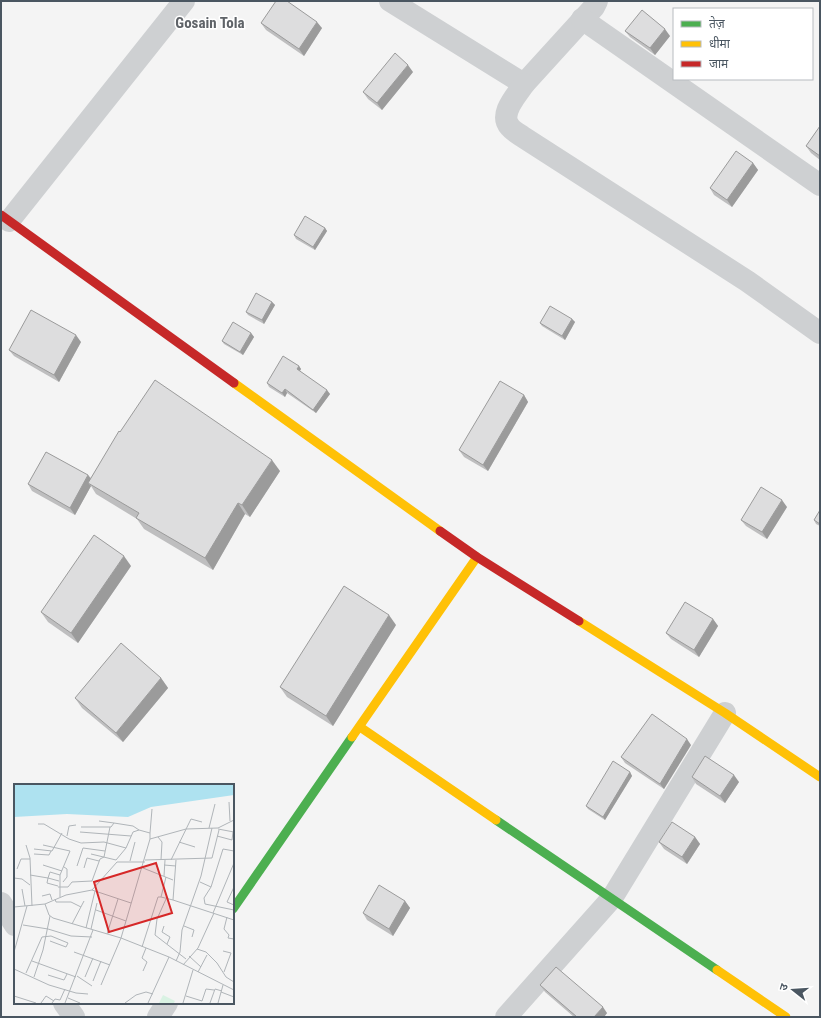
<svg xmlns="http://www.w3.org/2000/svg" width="821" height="1018" font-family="'Roboto Condensed','Noto Sans Devanagari',sans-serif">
<rect width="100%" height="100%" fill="#f4f4f4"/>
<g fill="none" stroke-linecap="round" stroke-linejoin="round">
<g stroke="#ced0d2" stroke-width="22">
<polyline points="390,1 524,84 594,7 597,1"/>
<polyline points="582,19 820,185"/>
<path d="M524 84C517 95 498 114 510 127 513 131 519 134 523 137L747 281 820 333"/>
<polyline points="9,221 184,1"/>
<polyline points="1,903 15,925"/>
<polyline points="64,1003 74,1017"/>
<polyline points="158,1017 167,1003"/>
<polyline points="506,1017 612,898 725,713"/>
</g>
<g stroke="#4caf50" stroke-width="9">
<polyline points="496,820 717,970"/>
<polyline points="233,909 352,737"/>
</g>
<g stroke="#ffc107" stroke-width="9">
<polyline points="234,383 440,531"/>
<polyline points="579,621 725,713 820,777"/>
<polyline points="360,727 496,820"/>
<polyline points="352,737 477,557"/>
<polyline points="717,970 786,1017"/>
</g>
<g stroke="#c62828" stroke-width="9">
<polyline points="1,215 234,383"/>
<polyline points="440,531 477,557 579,621"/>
</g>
</g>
<g fill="#bebebf">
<polygon points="261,23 322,28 304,56 266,30"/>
<polygon points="625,31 670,36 655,55 630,37"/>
<polygon points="413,72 382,110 368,99 363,92"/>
<polygon points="820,126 820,160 811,153 806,146"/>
<polygon points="753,163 758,170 732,207 714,195 710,188"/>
<polygon points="325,228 327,231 315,250 296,239 294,235"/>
<polygon points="272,302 275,305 264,324 248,315 246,312"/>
<polygon points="572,319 575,322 565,340 542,326 540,323"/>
<polygon points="251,333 254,337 243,355 224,344 222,341"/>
<polygon points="81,342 59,382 14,356 9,350"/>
<polygon points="299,366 301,369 300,371 330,394 316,413 287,393 285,397 269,387 267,383"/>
<polygon points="524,395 528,402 488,471 464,457 459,450"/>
<polygon points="120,432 280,471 250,517 245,514 213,570 144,529 137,519 96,494 91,486 75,515 32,491 28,484 88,475 91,478"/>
<polygon points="787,507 767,539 746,526 741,520"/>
<polygon points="820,510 820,526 816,524 814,520"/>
<polygon points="131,566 78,643 48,622 41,612"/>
<polygon points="713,619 718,626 699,657 671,639 666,633"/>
<polygon points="396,625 333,726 287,697 280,687"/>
<polygon points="161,678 168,688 123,742 82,708 75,698"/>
<polygon points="691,745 664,789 625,763 621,757"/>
<polygon points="630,772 632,776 605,820 588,809 586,806"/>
<polygon points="692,777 739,782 725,803 696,784"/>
<polygon points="695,837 700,844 687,864 664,849 659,842"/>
<polygon points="405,901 410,908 393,936 367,920 363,913"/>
<polygon points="540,985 607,1013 604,1017 574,1017 545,992"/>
</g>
<g fill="#9b9b9b">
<polygon points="317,22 322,28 304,56 299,49"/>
<polygon points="665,29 670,36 655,55 650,48"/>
<polygon points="408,65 413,72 382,110 377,103"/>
<polygon points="753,163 758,170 732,207 727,200"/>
<polygon points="325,228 327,231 315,250 313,247"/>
<polygon points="272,302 275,305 264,324 262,320"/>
<polygon points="572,319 575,322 565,340 562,336"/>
<polygon points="251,333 254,337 243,355 240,352"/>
<polygon points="76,335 81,342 59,382 54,375"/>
<polygon points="299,366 301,369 299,372 297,369"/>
<polygon points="285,389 287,393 285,397 282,393"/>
<polygon points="327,390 330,394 316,413 313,410"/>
<polygon points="524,395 528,402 488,471 483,465"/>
<polygon points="272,460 280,471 250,517 242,505"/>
<polygon points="88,475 93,482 88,483 91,486 75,515 70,508"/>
<polygon points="782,500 787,507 767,539 762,532"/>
<polygon points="238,503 245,514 213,570 205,558"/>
<polygon points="124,556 131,566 78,643 71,633"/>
<polygon points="389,615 396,625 333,726 326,716"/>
<polygon points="713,619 718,626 699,657 694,650"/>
<polygon points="161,678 168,688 123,742 116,733"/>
<polygon points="687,739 691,745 664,789 660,784"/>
<polygon points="630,772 632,776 605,820 603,817"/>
<polygon points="734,775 739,782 725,803 720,796"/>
<polygon points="695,837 700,844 687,864 682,857"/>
<polygon points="405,901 410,908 393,936 389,929"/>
<polygon points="603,1007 607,1013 604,1017 594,1017"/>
</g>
<g fill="#ddddde" stroke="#9b9b9b">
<polygon points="276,1 287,1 317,22 299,49 261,23"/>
<polygon points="642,10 665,29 650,48 625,31"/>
<polygon points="395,53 408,65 377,103 363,92"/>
<polygon points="820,126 820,156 806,146"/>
<polygon points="736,151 753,163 727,200 710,188"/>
<polygon points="305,216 325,228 313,247 294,235"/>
<polygon points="256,293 272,302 262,320 246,312"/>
<polygon points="550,306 572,319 562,336 540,323"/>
<polygon points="31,310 76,335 54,375 9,350"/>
<polygon points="233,322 251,333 240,352 222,341"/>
<polygon points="283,356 299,366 297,369 327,390 313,410 285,389 282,393 267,383"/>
<polygon points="155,380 272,460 242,505 238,503 205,558 136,518 139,513 88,483 119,431 120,432"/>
<polygon points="500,381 524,395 483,465 459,450"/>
<polygon points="46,452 88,475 70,508 28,484"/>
<polygon points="761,487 782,500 762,532 741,520"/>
<polygon points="820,510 820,524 814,520"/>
<polygon points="94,535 124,556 71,633 41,612"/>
<polygon points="344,586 389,615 326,716 280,687"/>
<polygon points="685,602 713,619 694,650 666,633"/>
<polygon points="121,643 161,678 116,733 75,698"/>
<polygon points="652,714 687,739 660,784 621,757"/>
<polygon points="705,756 734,775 720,796 692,777"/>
<polygon points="613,761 630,772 603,817 586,806"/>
<polygon points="672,822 695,837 682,857 659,842"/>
<polygon points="379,885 405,901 389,929 363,913"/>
<polygon points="556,967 603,1007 594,1017 577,1017 540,985"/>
</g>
<g text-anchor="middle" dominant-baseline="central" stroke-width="3" stroke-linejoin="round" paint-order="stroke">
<g font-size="15" font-weight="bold" fill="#5f6368" stroke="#fff">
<text x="210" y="23">Gosain Tola</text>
</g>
</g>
<g transform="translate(14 784)">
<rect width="220" height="220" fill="#f4f4f4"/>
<path d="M149 211 161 217 160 219H145Z" fill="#d9f2e3"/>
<path d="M0 1H220V11L137 23 114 33 53 30 0 33Z" fill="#aee2f0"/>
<path fill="none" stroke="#b0b5b9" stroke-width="1" d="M215 18 216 37M85 37 100 39M24 40H30L55 55 67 59 90 58 112 64 119 48 125 46 136 49V55M67 43H97L100 39 119 42 125 46M195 44 201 20M204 45 220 48M66 48 117 52M136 49 138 25M53 52 55 42 62 41M203 52 218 56 219 48M144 53 148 58 147 76M165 58 181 63M12 61 16 74 18 122M29 61 56 67 46 91V113M20 65 38 67 48 49M20 70 35 71 37 67M77 70 102 76M102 76 112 64M131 76 198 74 205 46M157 76 177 35 188 38M162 76 159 116 220 136M116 77 121 58M29 81 48 87M150 81 162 82M63 82 69 64 91 67M70 84 73 74 85 77M129 84 159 96M3 85 7 75H16M16 91 34 94 36 88 46 91M150 92 151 76M152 93 147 113 159 116M0 94 8 95 16 101M49 98 53 93V85L50 83M186 98 197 103 190 114 191 120 220 126M44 102 33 99 34 94 45 97M44 103H54L58 98 78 97 86 75 90 73 96 43M197 103 209 65 220 67M220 103 213 118 220 121M8 105 11 122M78 106 117 119M28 112 36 110 38 116M41 115 42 118H57L67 123M152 115 143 135 141 151 172 175M31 120 52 111 78 106 103 78H131M0 123 31 120 35 131 39 134 107 154 155 173 220 206M82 126 112 137M199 129 220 79M213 133 210 145 215 151 214 154 220 155M58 140 70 117M9 141 34 145 57 152 78 153M150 142 148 148 156 153 153 160M170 142 180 146 178 153M72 144 81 107M77 145 83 119M93 150 104 115M128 163 144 113H147M183 165 192 168 203 179 212 193 220 198M209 167 217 169 210 188M0 168 13 122M60 168 96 181M175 172 187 183M18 177 62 193M162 177 166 168 168 146 187 92 198 44M169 181 184 164 200 129M0 185 35 201 62 209 74 210M129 187 133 178 128 174 132 164M184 188 193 171M12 189 28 153 37 152 54 159 52 163 36 157M34 191 50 196 53 190M63 192 78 202M20 193 29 166 36 132M71 193 79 174M79 197 87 177M87 201 107 154 136 55 172 45 204 44 220 36M207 208 220 213M0 212 22 219M172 212 188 217 192 205 200 206M54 214 66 219M27 219 32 212 40 217M38 219 41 215 46 216 51 205M51 219 79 146M111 219 122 211 132 208 139 210M134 219 155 173M169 219 179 186M196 219 201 205 208 207M204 219 209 201"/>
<path fill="#d62828" fill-opacity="0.15" stroke="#d62828" stroke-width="2" d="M142 79 158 129 95 148 80 98Z"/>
<rect width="220" height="220" fill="none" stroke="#4a5661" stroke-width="2"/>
</g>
<rect width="821" height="1018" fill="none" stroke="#4a5661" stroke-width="4"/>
<rect x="673" y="8" width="140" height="72" fill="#ffffff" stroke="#b7bbc0"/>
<rect x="681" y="21" width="20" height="6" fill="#4caf50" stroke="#b7bbc0"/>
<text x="709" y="28" font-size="12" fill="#4a5661">तेज़</text>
<rect x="681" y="41" width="20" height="6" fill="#ffc107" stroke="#b7bbc0"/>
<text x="709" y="48" font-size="12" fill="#4a5661">धीमा</text>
<rect x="681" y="61" width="20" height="6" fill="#c62828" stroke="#b7bbc0"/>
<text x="709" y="68" font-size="12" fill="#4a5661">जाम</text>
<g transform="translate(793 990) rotate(287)" stroke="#ffffff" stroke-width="3" paint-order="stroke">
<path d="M0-3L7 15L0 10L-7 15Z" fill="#4a5661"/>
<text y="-6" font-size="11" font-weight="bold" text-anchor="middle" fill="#4a5661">उ</text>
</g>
</svg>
